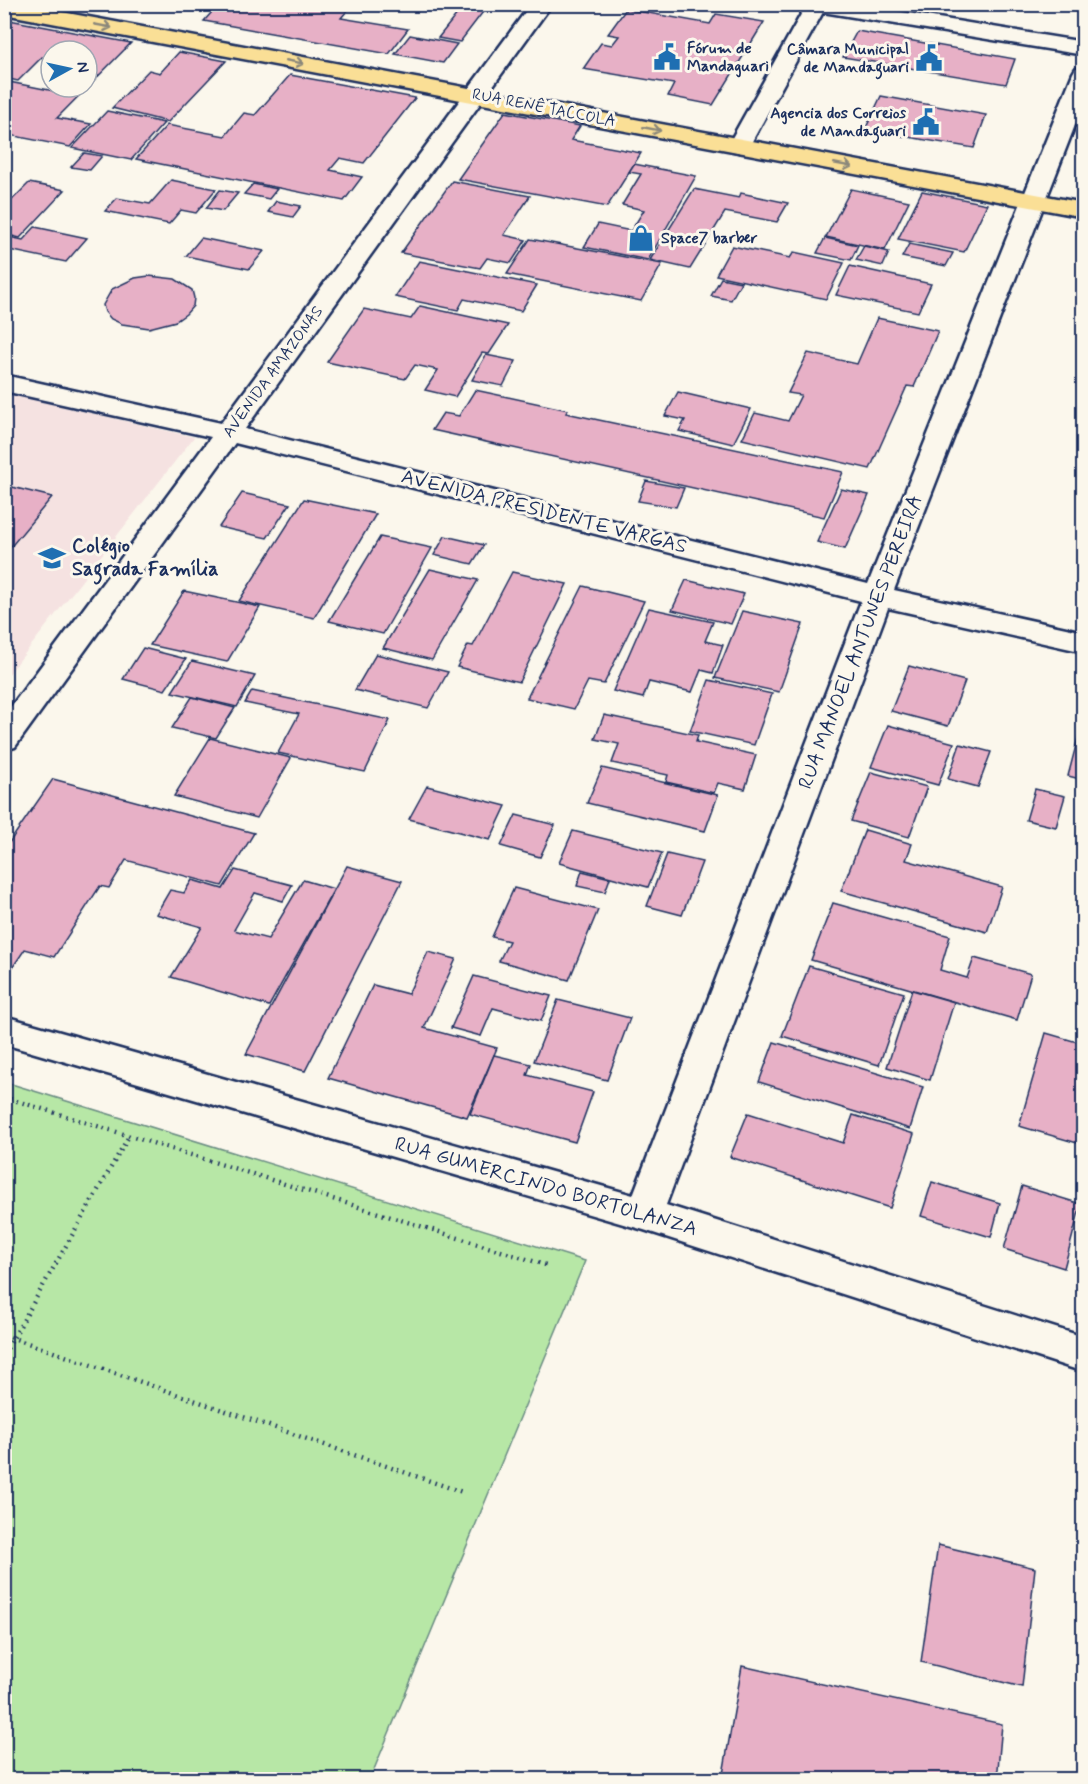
<svg xmlns="http://www.w3.org/2000/svg" width="1088" height="1784" font-family="Mynerve,sans-serif">
<rect width="100%" height="100%" fill="#fbf7ec"/>
<filter id="ink" filterUnits="userSpaceOnUse"><feTurbulence type="fractalNoise" baseFrequency=".0167" numOctaves="2"/><feDisplacementMap in="SourceGraphic" scale="12" xChannelSelector="R" yChannelSelector="G"/><feConvolveMatrix kernelMatrix="1 2 1 2 8 2 1 2 1" color-interpolation-filters="sRGB"/></filter>
<g filter="url(#ink)">
<polygon fill="#f5e2e1" points="5,393 194,437 5,679"/>
<polygon fill="#b7e7a6" stroke="#698b82" stroke-width="1.5" points="5,1082 585,1261 370,1779 5,1779"/>
<g fill="#e7b0c6" stroke="#1b2f5e" stroke-width="1.5">
<polygon points="219,4 353,4 341,18 408,29 389,54 204,21"/>
<polygon points="465,4 489,4 460,42 438,38"/>
<polygon points="626,9 710,24 716,14 764,22 713,105 668,96 674,84 583,69 601,43 612,45 619,36 608,34"/>
<polygon points="4,19 131,43 57,118 91,124 70,147 4,134 4,81 54,91 58,87 87,87 87,51 51,51 51,59 42,57 18,81 4,78"/>
<polygon points="857,31 1015,59 1006,84 843,57"/>
<polygon points="410,35 457,44 443,63 395,54"/>
<polygon points="179,52 226,61 168,122 112,108 149,70 160,73"/>
<polygon points="290,75 415,98 364,163 340,158 330,170 362,177 344,201 136,159 167,125 225,136 244,113 255,115"/>
<polygon points="881,96 986,115 974,148 865,130"/>
<polygon points="107,111 164,123 131,160 72,148"/>
<polygon points="505,112 580,126 571,140 641,153 607,207 458,179"/>
<polygon points="84,153 102,156 90,170 71,167"/>
<polygon points="634,164 696,176 648,260 584,247 598,224 631,231 644,210 622,205 641,174 629,172"/>
<polygon points="171,180 216,189 196,213 181,210 169,224 105,211 117,198 150,204"/>
<polygon points="452,181 530,196 504,235 526,240 511,263 487,258 480,268 401,253"/>
<polygon points="29,183 65,190 20,238 4,234 4,208"/>
<polygon points="253,184 277,189 269,199 244,194"/>
<polygon points="694,189 739,198 741,193 788,203 777,222 725,212 690,269 650,260"/>
<polygon points="851,189 909,201 885,250 826,237"/>
<polygon points="220,190 238,193 223,211 206,208"/>
<polygon points="922,191 987,204 964,252 898,239"/>
<polygon points="276,201 301,206 293,217 268,212"/>
<polygon points="35,227 87,238 66,262 4,249 4,236 23,240"/>
<polygon points="201,238 264,251 249,269 186,256"/>
<polygon points="825,238 858,245 851,260 817,253"/>
<polygon points="530,239 662,264 641,301 507,274"/>
<polygon points="909,244 953,253 946,266 902,257"/>
<polygon points="732,246 790,258 794,252 844,263 826,299 716,275"/>
<polygon points="864,246 889,252 883,266 856,260"/>
<polygon points="419,261 537,285 521,311 464,299 458,310 395,297"/>
<polygon points="850,266 931,284 918,312 836,295"/>
<polygon points="149,276 175,279 192,290 194,298 193,306 186,314 176,321 149,328 122,324 111,319 105,312 103,305 112,289 135,278"/>
<polygon points="721,278 741,282 731,300 711,296"/>
<polygon points="420,306 508,325 489,354 482,353 455,397 425,390 438,370 415,365 405,379 327,362 364,309 411,319"/>
<polygon points="877,318 938,331 914,387 907,386 870,469 742,439 755,413 788,421 801,395 788,393 808,353 857,364"/>
<polygon points="486,355 516,361 503,386 472,380"/>
<polygon points="475,390 568,410 566,413 843,472 824,517 432,430 443,413 459,416"/>
<polygon points="678,392 751,409 733,444 679,431 685,420 665,416"/>
<polygon points="646,481 684,488 676,507 638,501"/>
<polygon points="4,485 52,497 4,555"/>
<polygon points="841,489 869,495 845,549 817,542"/>
<polygon points="242,493 290,504 267,538 219,527"/>
<polygon points="304,499 376,514 314,618 239,601"/>
<polygon points="445,536 484,545 472,564 434,555"/>
<polygon points="380,537 432,548 383,634 329,621"/>
<polygon points="430,569 478,580 432,660 383,648"/>
<polygon points="512,572 567,584 519,682 457,667 468,645 473,646"/>
<polygon points="686,580 744,594 731,624 672,610"/>
<polygon points="583,586 644,601 604,684 588,681 574,709 527,698"/>
<polygon points="184,591 260,607 227,662 150,645"/>
<polygon points="649,608 713,622 705,641 723,645 713,673 701,670 692,692 649,682 643,698 613,691"/>
<polygon points="742,611 803,624 779,692 715,678"/>
<polygon points="143,648 186,659 165,690 123,679"/>
<polygon points="376,654 448,672 428,708 355,690"/>
<polygon points="192,661 255,676 237,707 172,692"/>
<polygon points="909,666 965,681 948,726 891,711"/>
<polygon points="709,680 772,694 754,745 690,731"/>
<polygon points="252,691 390,720 365,772 278,753 299,714 245,703"/>
<polygon points="192,697 235,708 216,738 172,728"/>
<polygon points="604,715 698,735 696,742 756,755 745,789 718,783 714,793 666,782 668,775 612,763 619,744 595,739"/>
<polygon points="1084,715 1084,780 1068,776"/>
<polygon points="888,725 954,743 938,785 871,767"/>
<polygon points="210,738 291,758 257,818 174,796"/>
<polygon points="960,744 991,752 978,787 948,779"/>
<polygon points="602,768 718,795 705,831 587,803"/>
<polygon points="871,772 927,787 909,837 851,821"/>
<polygon points="53,779 254,833 222,886 126,860 109,888 100,886 54,957 25,949 6,977 4,850"/>
<polygon points="427,786 506,806 490,840 409,819"/>
<polygon points="1035,789 1065,796 1056,827 1026,820"/>
<polygon points="516,815 555,825 540,857 501,846"/>
<polygon points="865,830 912,844 906,860 1002,887 987,932 841,891"/>
<polygon points="573,831 662,853 648,887 559,863"/>
<polygon points="667,854 702,862 682,915 647,906"/>
<polygon points="347,866 402,881 305,1071 246,1054"/>
<polygon points="235,870 292,885 283,901 255,893 234,930 268,939 303,880 334,889 269,1006 171,977 202,927 156,914 170,890 184,893 192,880 223,889"/>
<polygon points="582,871 610,878 605,892 577,886"/>
<polygon points="514,888 598,910 569,980 499,961 509,941 492,937"/>
<polygon points="833,903 950,936 940,970 967,978 974,958 1031,974 1017,1020 811,960"/>
<polygon points="428,952 456,959 424,1028 497,1048 467,1117 328,1078 373,985 408,994"/>
<polygon points="809,966 904,993 879,1065 782,1036"/>
<polygon points="474,976 551,996 541,1021 493,1008 481,1036 451,1028"/>
<polygon points="912,990 954,1002 930,1080 887,1067"/>
<polygon points="558,1000 630,1018 607,1080 534,1061"/>
<polygon points="1046,1033 1084,1044 1084,1145 1019,1126"/>
<polygon points="774,1042 923,1087 910,1129 759,1082"/>
<polygon points="494,1055 531,1064 527,1075 593,1092 575,1142 470,1114"/>
<polygon points="748,1113 843,1143 853,1115 914,1134 890,1208 730,1157"/>
<polygon points="932,1182 1000,1203 991,1237 921,1216"/>
<polygon points="1022,1186 1081,1204 1064,1268 1004,1249"/>
<polygon points="938,1545 1035,1568 1022,1687 921,1662"/>
<polygon points="742,1666 1002,1724 997,1780 722,1780"/>
</g>
<g fill="none" stroke-linecap="round" stroke-linejoin="round">
<defs>
<g id="minor">
<polygon points="531,4 552,4 245,429 868,584 1073,73 1076,68 1084,67 1084,102 894,590 1084,632 1084,652 888,608 666,1205 1084,1337 1084,1372 644,1230 4,1044 4,1016 633,1195 861,601 235,443 15,747 4,750 4,716 211,437 4,391 4,375 221,423"/>
<polygon points="801,4 853,4 1084,42 1084,55 823,12 750,145 747,150 739,152 731,150 728,145 804,9"/>
</g>
<polygon id="major" points="4,4 19,4 1084,203 1084,217 4,14"/>
</defs>
<use href="#minor" stroke="#1b2f5e" stroke-width="5"/>
<use href="#major" stroke="#1b2f5e" stroke-width="5"/>
<g stroke="#1b2f5e" stroke-width="4.5" stroke-dasharray="1.5 5" stroke-linecap="butt">
<polyline points="4,1097 549,1266"/>
<polyline points="4,1335 462,1492"/>
<polyline points="4,1354 129,1136"/>
</g>
<use href="#minor" fill="#fbf7ec" fill-rule="evenodd"/>
<use href="#major" fill="#fadf96" fill-rule="evenodd"/>
</g>
<defs><path id="oneway-shaft" d="M-6 0H5M1.5-3L5.5 0L1.5 3" fill="none" stroke-width="1.6" stroke-linecap="round" stroke-linejoin="round" transform="scale(1.5)"/></defs>
<g stroke="#8a877a">
<use href="#oneway-shaft" transform="translate(103 26) rotate(11)"/>
<use href="#oneway-shaft" transform="translate(295 62) rotate(11)"/>
<use href="#oneway-shaft" transform="translate(652 129) rotate(11)"/>
<use href="#oneway-shaft" transform="translate(843 165) rotate(11)"/>
</g>
</g>
<defs>
<symbol id="civic-bare" viewBox="-9 -9 18 18"><path d="M-.6-6.5H3V-4.5H.6V-3L4-1V1h2V6H-6V1h2V-1L-.6-3ZM-1.2 2.5V6h2.4V2.5Z" fill="#1f6fb2" stroke="#fbf7ec" stroke-width="2.5" paint-order="stroke"/></symbol>
<symbol id="shop-bare" viewBox="-9 -9 18 18"><path d="M-5-2.5h2.3a2.7 3.5 0 0 1 5.4 0H5L5.5 6h-11ZM-1.5-2.5h3a1.5 2.3 0 0 0-3 0Z" fill="#1f6fb2" stroke="#fbf7ec" stroke-width="2.5" paint-order="stroke"/></symbol>
<symbol id="school-bare" viewBox="-9 -9 18 18"><path d="M0-5L7-2L0 1L-7-2ZM-4 1L0 2.5L4 1V4Q0 6-4 4Z" fill="#1f6fb2" stroke="#fbf7ec" stroke-width="2.5" paint-order="stroke"/></symbol>
</defs>
<g fill-rule="evenodd">
<use href="#civic-bare" x="648" y="38" width="38" height="38"/>
<use href="#civic-bare" x="910" y="39" width="38" height="38"/>
<use href="#civic-bare" x="907" y="103" width="38" height="38"/>
<use href="#shop-bare" x="622" y="219" width="38" height="38"/>
<use href="#school-bare" x="33" y="539" width="38" height="38"/>
</g>
<g text-anchor="middle" dominant-baseline="central" stroke-width="6" stroke-linejoin="round" paint-order="stroke">
<g font-size="16" font-weight="bold" fill="#1b2f5e" stroke="#fbf7ec" text-anchor="start">
<text x="687" y="48">Fórum de<tspan x="687" dy="18">Mandaguari</tspan></text>
<text x="909" y="49" text-anchor="end">Câmara Municipal<tspan x="909" dy="18">de Mandaguari</tspan></text>
<text x="906" y="113" text-anchor="end">Agencia dos Correios<tspan x="906" dy="18">de Mandaguari</tspan></text>
<text x="661" y="238">Space7 barber</text>
</g>
<g font-size="16" fill="#1b2f5e" stroke="#fbf7ec">
<text transform="translate(544 108) rotate(11)">RUA RENÊ TACCOLA</text>
<text transform="translate(273 372) rotate(-54)">AVENIDA AMAZONAS</text>
</g>
<g font-size="20" fill="#1b2f5e" stroke="#fbf7ec">
<text transform="translate(544 512) rotate(14)">AVENIDA PRESIDENTE VARGAS</text>
<text transform="translate(861 642) rotate(-69)">RUA MANOEL ANTUNES PEREIRA</text>
<text transform="translate(546 1187) rotate(16)">RUA GUMERCINDO BORTOLANZA</text>
</g>
<g font-size="20" font-weight="bold" fill="#1b2f5e" stroke="#fbf7ec" text-anchor="start">
<text x="72" y="546">Colégio<tspan x="72" dy="23">Sagrada Família</tspan></text>
</g>
</g>
<rect width="1088" height="1784" fill="none" stroke="#fbf7ec" stroke-width="24"/>
<rect x="12" y="12" width="1064" height="1760" fill="none" stroke="#1b2f5e" stroke-width="2" filter="url(#ink)"/>
<g transform="translate(69 69) rotate(82)"><circle r="28" fill="#fbf7ec" stroke="#a1a7b3" stroke-width="1.5"/>
<path d="M0-4.5L10 22L0 15L-10 22Z" fill="#1f6fb2"/>
<text y="-9" font-size="16" font-weight="bold" text-anchor="middle" fill="#1b2f5e">N</text>
</g>
</svg>
